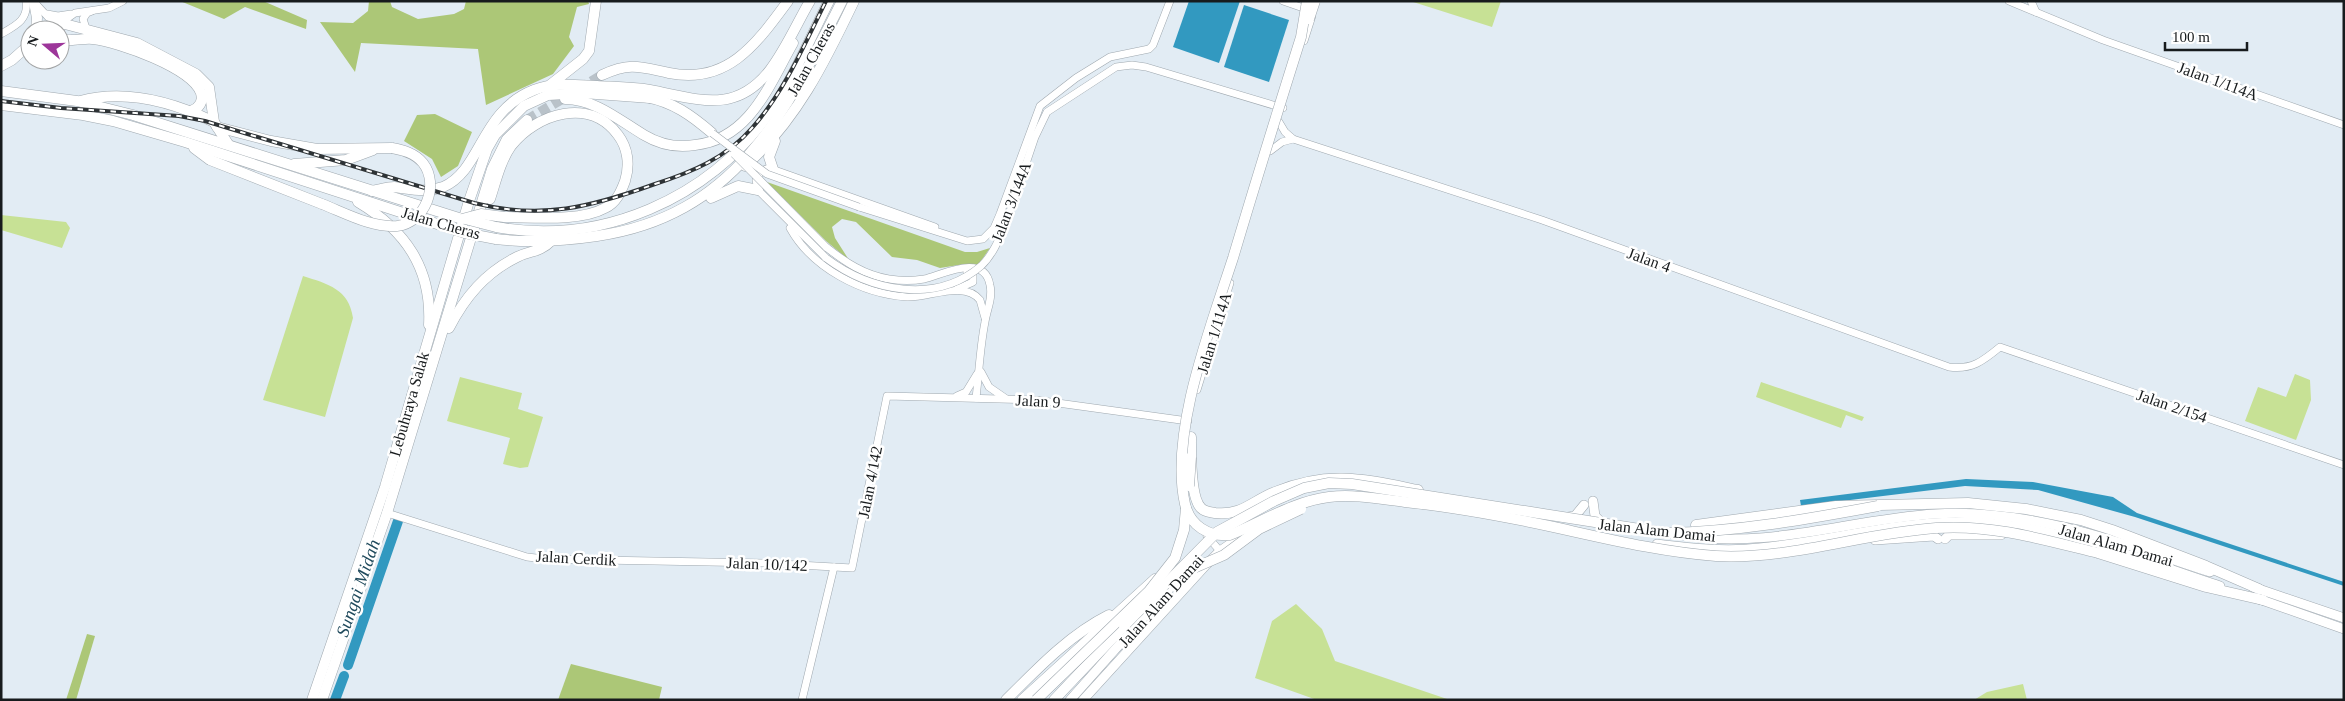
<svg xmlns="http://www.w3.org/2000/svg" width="2345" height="701" font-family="Georgia,serif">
<rect width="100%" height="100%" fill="#e2ecf4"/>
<g fill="#c7e195">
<polygon points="1410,1 1501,1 1492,27"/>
<polygon points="1,215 66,222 70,228 62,248 1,230"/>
<path d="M303 276C328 284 349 289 353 318L325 417 263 400Z"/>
<polygon points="2295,374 2310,380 2311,400 2296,440 2245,421 2258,387 2286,397"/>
<polygon points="460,377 522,393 518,409 543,417 528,467 520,468 503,464 510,438 447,421"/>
<polygon points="1761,382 1864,417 1862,421 1846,415 1841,428 1756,397"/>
<polygon points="1296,604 1322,629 1335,661 1450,700 1317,700 1255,678 1272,621"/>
<polygon points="2023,684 2027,700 1974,700 1987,692"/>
</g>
<g fill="#acc777">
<polygon points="180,1 263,1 307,20 306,29 245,7 224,19"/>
<polygon points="369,1 390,1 392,7 418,19 454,14 464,9 466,1 588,1 589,4 577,7 569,37 574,46 553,74 486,105 478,49 361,43 355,72 320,22 353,23 368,11"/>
<polygon points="435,114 472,132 458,166 441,177 432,159 404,141 417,115"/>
<polygon points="767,182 965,252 977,252 990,248 978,265 965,264 940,268 917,260 892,257 856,222 842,219 832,227 835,238 849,260 826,241"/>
<polygon points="87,634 95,636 76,700 66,700"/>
<polygon points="571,664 662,687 659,700 558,700"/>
</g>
<g fill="#3299c0">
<polygon points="1189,1 1240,1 1219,63 1173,47"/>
<polygon points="1244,5 1289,20 1269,82 1224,67"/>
<polygon points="1966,479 2033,482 2113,497 2137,513 2344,582 2344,586 2135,517 2038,490 1965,486 1801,506 1800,500"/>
</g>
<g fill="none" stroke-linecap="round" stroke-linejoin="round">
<g stroke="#3299c0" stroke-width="10">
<polyline points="348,665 398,521"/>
<polyline points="335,700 344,676"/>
</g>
<polyline stroke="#b9c2c9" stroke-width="10" stroke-dasharray="10 5" stroke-linecap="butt" points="527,120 602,75"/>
<defs>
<g id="minor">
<polyline points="1283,1 1309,10"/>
<polyline points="2009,1 2103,40 2344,125"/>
<polyline points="2031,1 2036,12"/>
<polyline points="36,4 48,17 61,23 75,13 109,8 123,1"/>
<polyline points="47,14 58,16 71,14"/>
<polyline points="86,28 83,19 87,13 92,11"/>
<path d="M1 34C15 26 29 20 26 1"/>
<polyline points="1304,41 1312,16"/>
<path d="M1279 122 1285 132 1293 139 1542 220 1949 367C1972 370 1983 361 2000 347L2344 465"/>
<polyline points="1270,151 1282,142 1293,139"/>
<polyline points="859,207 967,241 983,239 994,228 1000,214 1040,106 1076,78 1110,57 1149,49 1153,45 1170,1"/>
<polyline points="1006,223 1035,137 1047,112 1116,67 1132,65 1146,67 1283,108"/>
<path d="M790 228C812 268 862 294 907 297 929 298 964 280 980 300L985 318"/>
<path d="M826 247C845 262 864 275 889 279 901 281 913 281 924 279 942 275 984 252 990 285 993 298 987 309 985 322 980 347 979 373 976 398"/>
<polyline points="826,258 758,190 756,180 761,171 769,168 935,227"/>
<polyline points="957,289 973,282 973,275 967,272"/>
<polyline points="981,372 989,387 1005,398"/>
<polyline points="1197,390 1230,283"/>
<polyline points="957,396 966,392 977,374"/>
<polyline points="387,513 527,557 545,559 763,563 852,568 887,396 1036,400 1188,421"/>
<polyline points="1207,536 1220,551"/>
<polyline points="802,700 834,567"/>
</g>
<g id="major">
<polyline points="1593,501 1595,516 1603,524"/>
<polyline points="1568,517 1575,516 1584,505"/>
<path d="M1683 535C1767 550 1851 519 1935 514 2029 508 2122 543 2210 572"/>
<polyline points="1945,539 1949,535 2001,535"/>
<polyline points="1875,540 1934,536 1938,539"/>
<path d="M1657 544C1691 548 1724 552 1759 548 1828 542 1895 521 1965 522 2053 523 2137 559 2220 586"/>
<polyline points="2253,587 2344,618"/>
<polyline points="2256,598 2344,629"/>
<polyline points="1070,700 1185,571"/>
<polyline points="1083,700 1206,565 1220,551 1249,531"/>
</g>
<g id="highway">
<polyline points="34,2 37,18 36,30"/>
<polyline points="59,30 61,23 137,43 196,74 209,87 214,122 228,144"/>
<path d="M60 37C69 44 83 37 93 39 119 42 192 68 201 93 204 102 199 108 191 111"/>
<polyline points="1,66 12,60 30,44"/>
<path d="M602 75C631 62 640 67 669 73 728 85 757 43 788 1"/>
<polyline points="550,85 583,59 589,51 596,1"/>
<polyline points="1,91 77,101 133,115 462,219"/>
<path d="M646 97C673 102 691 115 712 133"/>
<path d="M565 99C595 99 619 120 644 135 659 144 677 148 695 145 750 139 769 85 793 43"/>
<path d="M80 101C125 89 173 102 214 122"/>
<polyline points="1,105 83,115 113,121 185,142 434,223"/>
<polyline points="217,127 271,141 317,149 392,148"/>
<polyline points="194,148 210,160 322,204"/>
<polyline points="294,164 346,160 373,150"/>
<path d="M745 166C796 121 825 62 854 1"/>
<polyline points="773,169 769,157 775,141"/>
<path d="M372 191C379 190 387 187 394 187 411 189 426 193 443 187 482 170 480 111 534 90 554 82 575 85 597 86 615 87 632 87 650 90 698 99 735 115 770 70 786 49 797 23 810 1"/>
<polyline points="711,198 738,186 758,190"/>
<path d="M490 199C496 181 500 162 511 146 537 113 590 97 618 135 628 148 630 165 625 181 621 192 616 203 605 208 580 222 532 217 504 217"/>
<path d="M358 202C405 230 432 268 429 325"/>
<path d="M496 227C601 246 709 199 770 112 794 78 810 38 829 1"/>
<path d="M496 239C530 243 563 241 597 236 735 216 785 114 842 1"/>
<path d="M449 328C465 297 485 273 517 257 531 250 539 253 551 241"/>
<path d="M1191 437C1191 452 1190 497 1201 508 1205 512 1210 512 1215 513 1242 516 1252 501 1275 492 1329 470 1363 479 1418 490"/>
<polyline points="1696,525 1836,506 1968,503 2026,509 2081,520 2112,530 2206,566 2259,589"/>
<polyline points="2098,553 2206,587 2263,600"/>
<polyline points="312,700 385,487 469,201 487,149 495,135 524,106 548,95 583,93 651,98"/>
<polyline points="322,700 387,513 492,169 507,139 527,120"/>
<path d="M1006 700C1037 669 1069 635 1109 615"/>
<polyline points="1022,700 1155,579"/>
<polyline points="1054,700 1124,626"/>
</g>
</defs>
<use href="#minor" stroke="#9fa8af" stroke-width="8"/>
<use href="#major" stroke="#9fa8af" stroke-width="10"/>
<use href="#highway" stroke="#9fa8af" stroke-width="11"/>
<use href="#minor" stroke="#fff" stroke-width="7"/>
<use href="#major" stroke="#fff" stroke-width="9"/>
<use href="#highway" stroke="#fff" stroke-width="10"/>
<defs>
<path id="rail" d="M1 101 61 108 179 116 205 121 474 203C542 220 591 207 655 184 692 172 726 158 752 128 785 91 804 45 826 1"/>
</defs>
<use href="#rail" stroke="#2e3336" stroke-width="4"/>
<use href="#rail" stroke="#fff" stroke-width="2" stroke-dasharray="5.5" stroke-linecap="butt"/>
<defs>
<g id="minor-bridge">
<polyline points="712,133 767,174 859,207"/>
<polyline points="734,154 826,247"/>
<path d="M826 258C870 291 935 305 981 266 993 255 1000 237 1006 223"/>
</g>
<g id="highway-bridge">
<path d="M1307 1 1301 37C1278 110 1255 184 1233 258 1211 326 1169 433 1185 504 1190 526 1209 537 1230 535 1264 521 1292 502 1329 497 1354 494 1380 499 1405 502 1453 507 1502 516 1549 526 1604 538 1660 552 1716 556 1791 560 1862 533 1936 528 1992 524 2045 540 2098 553"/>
<polyline points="1309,19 1315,1"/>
<path d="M322 204C345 213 372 228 397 226 425 223 440 185 423 163 415 153 403 150 392 148"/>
<polyline points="462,219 481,214 504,217"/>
<polyline points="465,219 496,227"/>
<polyline points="434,223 465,233 496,239"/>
<polyline points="1189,486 1191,457"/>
<polyline points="1178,575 1224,555 1259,529 1301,509"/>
<path d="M1124 626 1217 532 1274 501 1304 488 1329 483 1352 484 1665 533C1736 532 1808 519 1878 506"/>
<polyline points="1036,700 1149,591 1175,558 1184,530 1186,508"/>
</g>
</defs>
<use href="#minor-bridge" stroke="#9fa8af" stroke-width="8" stroke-linecap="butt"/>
<use href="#highway-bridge" stroke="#9fa8af" stroke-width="11" stroke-linecap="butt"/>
<use href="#minor-bridge" stroke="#fff" stroke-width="7"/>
<use href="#highway-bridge" stroke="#fff" stroke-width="10"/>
</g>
<g text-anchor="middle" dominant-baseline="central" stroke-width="5" stroke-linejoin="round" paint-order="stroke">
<g font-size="16" fill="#171b1d" stroke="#fff">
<text transform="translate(811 59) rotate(-61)">Jalan Cheras</text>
<text transform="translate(2218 81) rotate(20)">Jalan 1/114A</text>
<text transform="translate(1011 202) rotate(-69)">Jalan 3/144A</text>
<text transform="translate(441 223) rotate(16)">Jalan Cheras</text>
<text transform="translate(1649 260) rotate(20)">Jalan 4</text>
<text transform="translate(1214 333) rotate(-73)">Jalan 1/114A</text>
<text transform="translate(1038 401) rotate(3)">Jalan 9</text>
<text transform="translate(409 404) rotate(-74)">Lebuhraya Salak</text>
<text transform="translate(2172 406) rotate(19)">Jalan 2/154</text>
<text transform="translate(870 482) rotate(-79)">Jalan 4/142</text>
<text transform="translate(1657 530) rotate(6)">Jalan Alam Damai</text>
<text transform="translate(2116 545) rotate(16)">Jalan Alam Damai</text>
<text transform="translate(576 558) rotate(3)">Jalan Cerdik</text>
<text transform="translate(767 564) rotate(2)">Jalan 10/142</text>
<text transform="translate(1161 601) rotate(-48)">Jalan Alam Damai</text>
</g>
<g font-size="18" font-style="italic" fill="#214b5d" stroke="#fff">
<text transform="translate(358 588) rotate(-71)">Sungai Midah</text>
</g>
</g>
<rect width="2345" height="701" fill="none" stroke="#171b1d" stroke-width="5"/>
<g transform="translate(45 45) rotate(289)"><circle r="24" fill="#ffffff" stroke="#a2a4a5"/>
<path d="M0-4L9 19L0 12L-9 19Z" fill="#9d369a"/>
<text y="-8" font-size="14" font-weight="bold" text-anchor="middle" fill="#171b1d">N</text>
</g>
<path d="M2165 42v8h82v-8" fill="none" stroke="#171b1d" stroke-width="2.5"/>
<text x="2172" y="42" font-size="15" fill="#171b1d" stroke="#ffffff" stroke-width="4" paint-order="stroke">100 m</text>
</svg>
